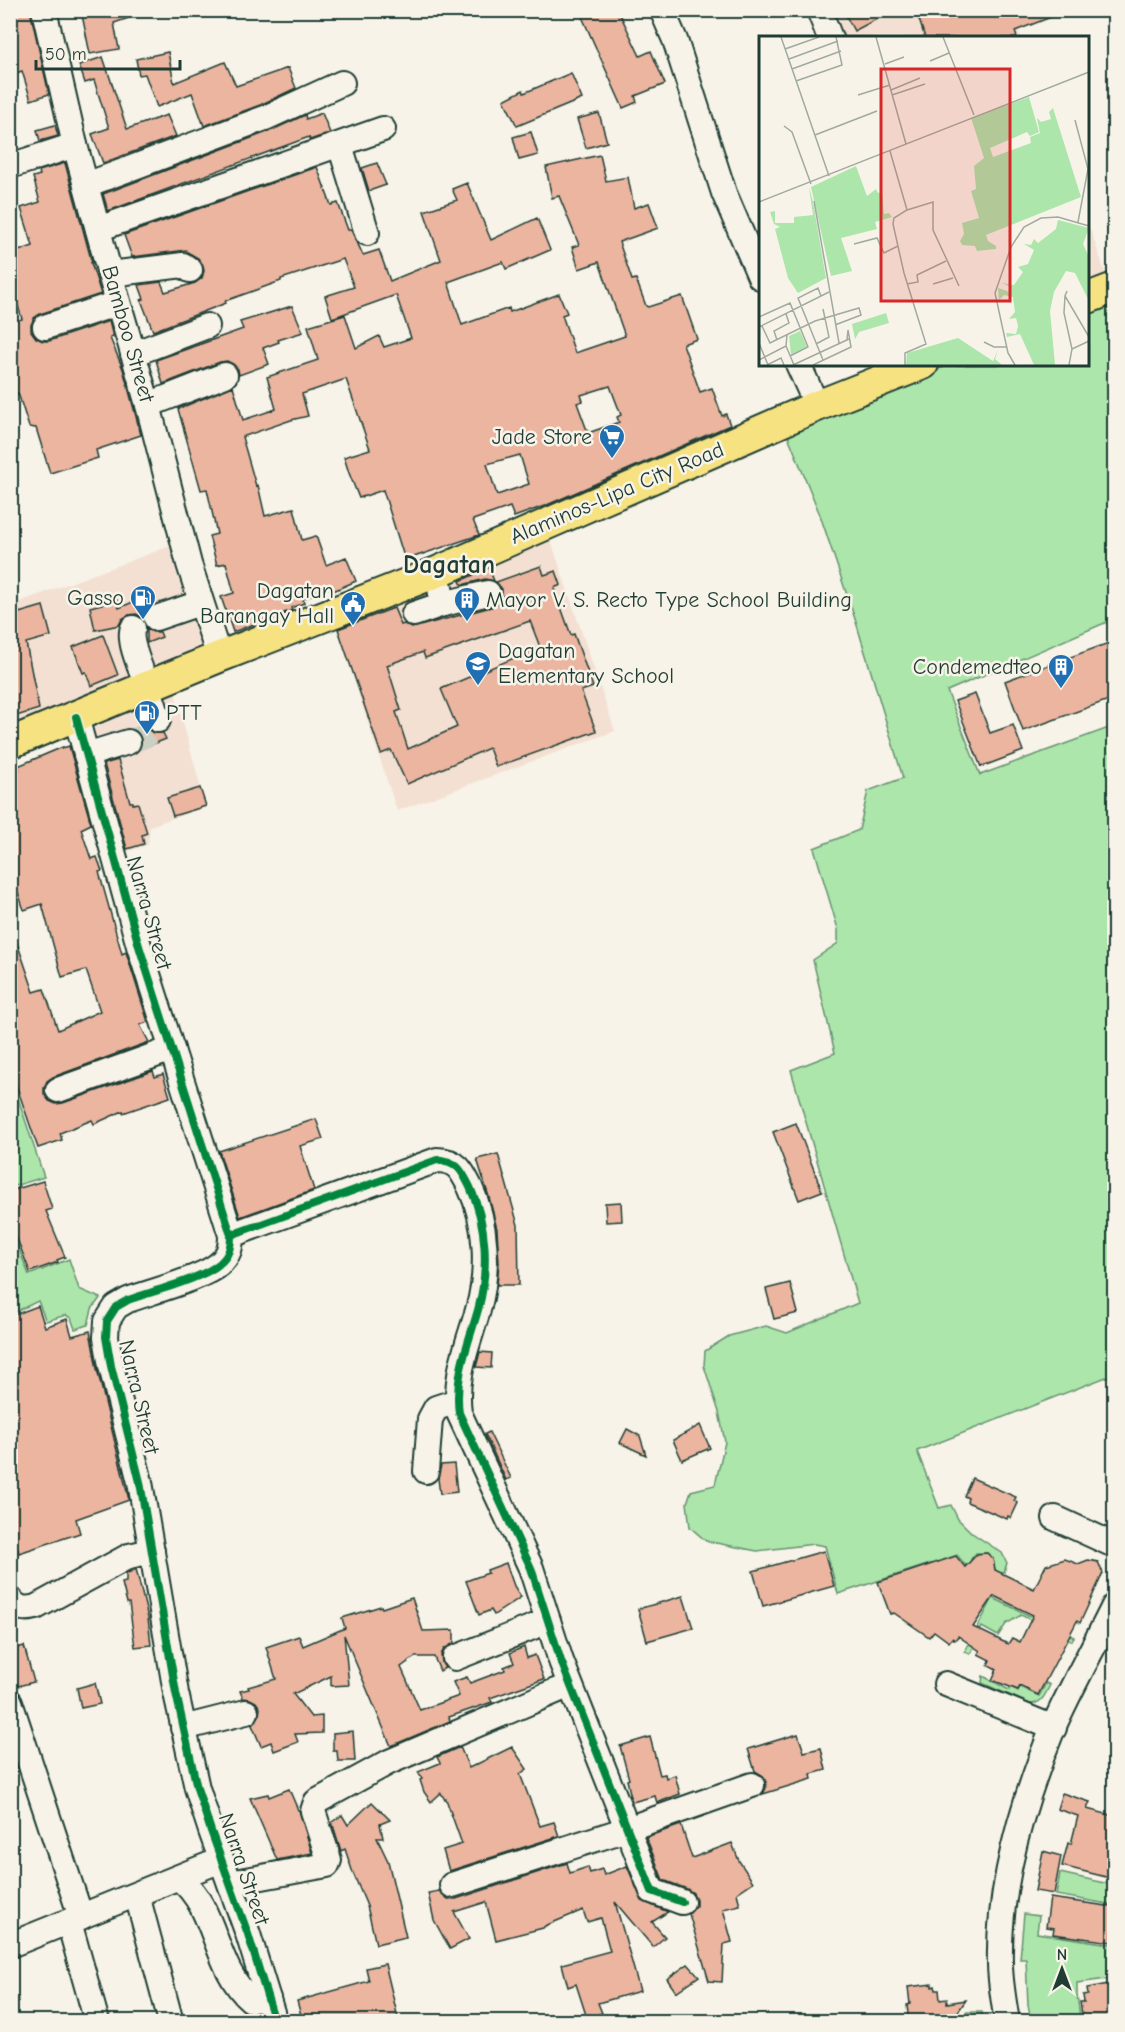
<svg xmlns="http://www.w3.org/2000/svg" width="1125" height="2032" font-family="'Comic Neue',sans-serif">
<rect width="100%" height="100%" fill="#f7f3e8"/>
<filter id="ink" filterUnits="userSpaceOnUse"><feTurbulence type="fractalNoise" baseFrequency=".0167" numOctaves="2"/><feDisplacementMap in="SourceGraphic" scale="12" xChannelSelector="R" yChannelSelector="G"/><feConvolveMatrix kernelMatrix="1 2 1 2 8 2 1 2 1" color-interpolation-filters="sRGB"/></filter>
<g filter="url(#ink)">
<g fill="#f3e0d2">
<polygon points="805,11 1012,11 1021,37 817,37"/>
<polygon points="1088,223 1108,280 1088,288"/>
<polygon points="548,532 615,731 397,811 342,643 372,631 365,612"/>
<polygon points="173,545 201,639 200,650 11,730 11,605"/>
<polygon points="174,689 206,807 150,826 148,845 126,852 94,731 95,727"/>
</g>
<g fill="#ace6ab" stroke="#669270" stroke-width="1.5">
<polygon points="1114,305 1114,619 947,691 980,775 1114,726 1114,1374 917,1451 939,1508 951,1505 958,1519 972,1533 1002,1553 1007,1563 1004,1572 996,1574 993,1558 987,1553 976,1553 971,1559 972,1568 970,1570 957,1555 838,1594 825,1546 814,1544 757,1551 706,1541 690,1527 687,1503 691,1491 715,1485 725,1442 719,1412 704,1366 705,1351 729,1336 766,1326 787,1333 858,1303 791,1070 835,1053 813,960 838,943 838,929 814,848 859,830 868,791 903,778 856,622 820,515 786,431 879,390 950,365 1088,364 1088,315"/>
<polygon points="11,1077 44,1177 11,1187"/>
<polygon points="10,1226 29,1275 69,1259 79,1289 100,1298 92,1309 88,1325 75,1329 71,1318 66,1315 46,1321 38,1301 11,1314"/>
<polygon points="993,1598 1074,1637 1072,1641 1021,1615 1006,1624 998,1636 982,1627 974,1642 976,1644 970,1654 965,1651"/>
<path d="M983 1676 1009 1690 1011 1687 1018 1691 1020 1687 1039 1696 1046 1683 1050 1685C1045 1695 1042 1704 1030 1704L982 1683Z"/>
<polygon points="1060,1873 1114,1885 1114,1905 1056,1895"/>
<polygon points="1024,1914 1039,1916 1037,1933 1110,1944 1114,1948 1114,1978 1077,1983 1077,1995 1080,2017 1052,2021 1031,2021 1028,2005 1026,1959 1020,1959"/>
<polygon points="966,2012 982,2012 982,2021 953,2021 955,2019 963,2018"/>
</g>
<g fill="#ebb5a0" stroke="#1f3d34" stroke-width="1.5" fill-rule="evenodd">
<polygon points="10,10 30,10 49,94 31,100 22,71 10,75"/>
<polygon points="81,10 144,10 144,13 114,23 119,49 90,54"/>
<polygon points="579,10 618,10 640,56 651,51 665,84 635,96 637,102 623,108"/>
<polygon points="843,10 894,10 854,31"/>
<polygon points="916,10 1064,10 1064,12 1015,31 1017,38 925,38"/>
<polygon points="168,52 174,83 225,62 236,86 288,68 296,88 260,105 204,126 192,93 157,107 145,74 139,75 136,59"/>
<polygon points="103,57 127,129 167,115 176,136 103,163 92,134 109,128 94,80 85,83 79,65"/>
<polygon points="571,73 582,99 517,126 504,100 523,90 524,93"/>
<polygon points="322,113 330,133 310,140 309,137 108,211 103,194 270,131 305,115 306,119"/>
<polygon points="599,113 607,142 586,148 577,119"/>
<polygon points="55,125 58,136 40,141 37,130"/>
<polygon points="531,132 538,155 519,160 513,137"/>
<path d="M600 155 606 181 628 177 634 208 649 203 658 228 619 242 632 280 636 279 646 306 648 307 682 296 697 339 683 344 700 392 712 388 722 416 726 414 730 425 547 505 514 517 510 507 473 520 479 535 405 560 383 490 359 498 349 473 344 457 370 449 346 379 302 394 308 416 291 420 242 437 256 486 258 485 265 516 294 508 302 540 316 536 326 565 346 557 356 581 331 592 329 587 303 599 304 603 291 608 292 610 233 632 221 597 234 593 226 563 217 565 209 536 217 534 207 489 201 490 178 409 233 386 243 420 276 409 267 377 318 360 308 326 345 315 356 348 379 336 384 347 411 338 396 295 332 318 325 296 354 287 343 259 281 279V281L225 301 226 303 153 331 141 300 144 299 139 285 161 282 165 292 195 283 202 278 204 271 203 265 198 258 187 252 186 250 132 257 124 235 317 167 331 205 338 203 348 230 351 229 363 255 379 250 390 281 441 260 424 211 457 200 452 189 467 183 491 240 537 218 550 250 506 269 503 262 448 282 462 325 509 308 510 312 559 294 567 313 562 315 575 353 625 336 599 262 579 269 572 247 579 245 559 196 552 198 546 167ZM610 386 621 415 617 417 619 422 588 433 577 403 583 401 581 395ZM520 455 529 484 497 495 487 464Z"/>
<polygon points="65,163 92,263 91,263 101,294 40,314 34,318 31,325 31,331 36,338 43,341 49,341 109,321 113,337 110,338 123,369 141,435 96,450 98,458 50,473 36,428 29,427 18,393 10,395 10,323 22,319 10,279 10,254 33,246 21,208 40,202 33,177 40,175 39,171"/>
<polygon points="377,163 386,185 369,191 362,168"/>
<polygon points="292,306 303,332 278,340 279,342 263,348 269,364 239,375 238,369 233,364 227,361 220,362 163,384 156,360 243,329 240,322"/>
<path d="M541 566 544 575 556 571 561 585 554 588 571 635 574 634 593 687 581 691 596 731 496 767 489 748 407 784 391 750 381 754 338 629 394 608 401 625 404 624 412 628 491 607 498 603 502 596V589L496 582ZM530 621 540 647 441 689 457 727 408 749 396 712 401 710 387 665 423 652 425 658Z"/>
<polygon points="489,568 494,581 485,579 462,585 460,581"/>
<polygon points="145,597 149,606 145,609 142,617 136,614 129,615 122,619 119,625 95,630 90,607 117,600 119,608"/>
<polygon points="17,603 19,613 43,606 51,636 26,643 39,709 10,718 10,604"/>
<polygon points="147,629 153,632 160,632 162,637 147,643"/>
<polygon points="103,635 118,675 91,686 86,672 83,673 73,647"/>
<polygon points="1114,641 1114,698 1023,731 1005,681"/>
<polygon points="975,694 990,733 1013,725 1023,751 981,767 955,701"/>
<polygon points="145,727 153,733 163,733 166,739 151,745"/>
<polygon points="69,746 91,824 81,829 91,859 97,857 102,871 99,872 122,954 126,952 148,1022 140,1025 149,1042 53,1077 47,1081 44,1088 44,1094 49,1101 56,1104 63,1103 153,1071 155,1077 163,1074 170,1097 123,1113 123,1111 94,1124 92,1120 60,1133 62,1140 38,1148 13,1076 10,1076 10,931 13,931 34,992 44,989 58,1030 100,1011 86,970 62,977 42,904 24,910 10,868 10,773 19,770 18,766 63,747 63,748"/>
<polygon points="118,760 130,802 133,802 133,804 138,803 147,833 142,835 144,844 127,849 104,764"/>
<polygon points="200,788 206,806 173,816 167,798"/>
<polygon points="316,1119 323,1139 300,1146 314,1190 240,1217 219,1151"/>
<polygon points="796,1123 822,1191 799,1200 773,1132"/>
<polygon points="498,1154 518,1225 519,1285 497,1285 499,1263 497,1229 489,1197 477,1159"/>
<polygon points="43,1181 52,1209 46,1211 65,1257 57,1260 58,1262 30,1272 10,1221 10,1191"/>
<polygon points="621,1202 622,1221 606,1222 605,1203"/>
<polygon points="790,1283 798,1313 774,1319 766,1289"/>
<polygon points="38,1306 45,1327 67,1319 72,1336 90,1331 97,1369 129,1500 76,1519 80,1533 19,1553 10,1526 10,1318 14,1317 14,1315"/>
<polygon points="480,1352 492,1353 491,1368 476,1367"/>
<polygon points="700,1425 710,1448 682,1460 673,1440"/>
<polygon points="627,1429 640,1436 646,1455 620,1443"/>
<polygon points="489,1432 511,1478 506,1480 485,1434"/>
<polygon points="454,1464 457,1492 440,1494 438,1479 441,1465"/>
<polygon points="972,1478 1016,1497 1014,1501 1018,1503 1011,1518 1008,1516 1007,1519 967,1502 968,1498 964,1496"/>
<polygon points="824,1551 834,1586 763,1606 753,1571"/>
<path d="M987 1553 993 1559 995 1570 1034 1589 1046 1565 1065 1559 1078 1564 1088 1560 1098 1562 1103 1573 1080 1623 1077 1621 1038 1695 1020 1686 1018 1690 992 1680 997 1669 988 1665 990 1660 978 1654 980 1651 958 1636 955 1640 952 1638 949 1642 934 1631 929 1637 894 1613 890 1614 878 1582 956 1556 965 1567 977 1554ZM994 1596 1033 1615 1020 1642 1012 1638 1008 1644 973 1627Z"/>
<polygon points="506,1563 514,1586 521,1597 494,1615 491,1610 479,1615 466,1581 488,1573 487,1570"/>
<polygon points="136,1569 148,1618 151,1645 135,1647 129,1603 127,1603 122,1583 126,1582 126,1574"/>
<polygon points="683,1596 693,1628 647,1641 638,1609"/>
<polygon points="412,1598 423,1631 454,1630 454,1643 444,1649 441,1655 442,1663 445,1668 440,1671 434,1657 415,1657 401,1667 420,1710 459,1696 453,1682 467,1677 470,1683 505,1670 504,1667 514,1663 510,1653 524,1647 527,1658 535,1655 544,1679 490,1698 492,1702 449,1717 450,1721 391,1746 344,1635 349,1685 331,1686 331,1676 293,1694 311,1717 322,1716 322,1733 295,1734 298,1742 274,1751 271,1742 261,1746 252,1725 259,1716 260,1708 256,1702 250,1699 243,1698 240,1691 249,1689 248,1687 276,1679 266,1647 299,1636 303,1646 345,1628 342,1618 381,1606 382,1608"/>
<polygon points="24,1646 34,1682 10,1688 10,1650"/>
<polygon points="95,1683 100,1704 81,1708 77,1688"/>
<polygon points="353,1731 355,1761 338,1761 337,1751 333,1751 333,1733"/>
<polygon points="798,1734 804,1752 821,1748 826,1770 811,1774 812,1779 763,1794 766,1788 766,1781 762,1775 755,1771 748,1749"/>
<polygon points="650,1737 660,1775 665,1774 666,1778 675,1775 680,1794 657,1803 655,1796 632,1802 627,1780 629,1779 620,1746"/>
<polygon points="460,1747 469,1768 512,1747 527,1769 520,1774 540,1826 554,1822 559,1836 449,1871 443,1850 462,1844 446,1799 445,1800 441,1793 431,1802 424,1792 420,1780 422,1779 418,1772 440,1763 437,1757"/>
<polygon points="289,1789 298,1810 299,1810 312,1853 277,1860 250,1798 268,1794 269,1797"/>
<polygon points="1062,1793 1090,1802 1087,1809 1114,1816 1114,1879 1062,1866 1068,1843 1071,1844 1078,1816 1057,1809"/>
<polygon points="372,1802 390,1820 380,1824 383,1838 377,1838 388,1861 406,1937 376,1944 367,1906 353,1873 345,1849 341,1851 332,1822 342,1815 348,1825"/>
<polygon points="681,1825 692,1858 732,1843 739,1861 753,1882 737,1893 740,1905 723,1909 732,1942 724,1944 722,1982 709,1981 689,1914 696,1906 696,1899 693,1893 687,1889 663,1880 646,1837"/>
<polygon points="1043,1851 1061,1856 1054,1894 1035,1891"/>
<polygon points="567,1863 570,1873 588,1867 590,1873 602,1869 604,1875 627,1866 642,1901 668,1912 652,1922 665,1937 653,1947 615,1902 640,1991 598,2003 602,2013 587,2018 576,1984 568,1987 562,1964 610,1951 601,1918 587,1922 583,1910 545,1926 543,1928 496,1940 486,1902 454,1912 469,1939 450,1949 434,1920 428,1893 439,1891 448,1899 456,1899"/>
<polygon points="1050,1898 1114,1907 1112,1942 1053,1934 1054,1928 1046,1927"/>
<polygon points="385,1964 399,2022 303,2022 297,2001 369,1981 366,1968"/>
<polygon points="688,1964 699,1976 676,1992 667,1979"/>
<polygon points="1114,1983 1114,2022 1083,2022 1080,2002 1084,2002 1083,1995 1088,1994 1087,1988"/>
<polygon points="932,1984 932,1987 935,1986 936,1990 939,1990 940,2000 947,1999 947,2003 966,2000 951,2022 909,2022 907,2005 910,2004 908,1987"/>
</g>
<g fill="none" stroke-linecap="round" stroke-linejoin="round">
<path stroke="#cccfc4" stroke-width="24" stroke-dasharray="24 12" stroke-linecap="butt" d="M128 742C141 737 156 735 158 720"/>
<defs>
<g id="minor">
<polyline points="44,10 75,145 110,274 148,405 189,564 219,657"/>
<polyline points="662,10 675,40 724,193 760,277"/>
<polyline points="819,10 830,38"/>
<polyline points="340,145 367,233"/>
<polyline points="10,166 75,145"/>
<polyline points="86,185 265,118 342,83"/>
<polyline points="98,229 383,129"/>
<polyline points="110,274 183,265 190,270"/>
<polyline points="45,327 118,303"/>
<polyline points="133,354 207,326"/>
<polyline points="798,364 817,406"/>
<polyline points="148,405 225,375"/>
<polyline points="437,572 443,604 488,593"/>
<polyline points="414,614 443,604"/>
<polyline points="156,618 200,603"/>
<path d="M133 628C125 645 156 698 158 720"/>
<path d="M76 717 139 946 231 1235C231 1247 229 1256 219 1264 204 1278 150 1292 128 1300L116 1307 107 1321 106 1337 111 1366 140 1482 176 1693 197 1788 211 1831 248 1934 275 2022"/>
<polyline points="86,755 128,742"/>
<polyline points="58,1090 172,1049"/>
<path d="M231 1235 437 1160C457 1160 462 1171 470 1187 487 1223 489 1271 478 1310 468 1345 454 1376 459 1413L531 1568 561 1661 652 1891 682 1902"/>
<polyline points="426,1471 430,1419 436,1408 457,1401"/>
<polyline points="1055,1518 1114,1545"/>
<path d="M10 1599C17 1609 25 1610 36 1607L129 1556 152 1551"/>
<polyline points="455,1658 548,1621"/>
<polyline points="946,1684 1054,1728"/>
<polyline points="10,1702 81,1917"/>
<polyline points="183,1728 246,1712"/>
<path d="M179 1878C218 1909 213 1967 251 2000L268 1999"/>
<polyline points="230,1883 327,1865 329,1860 313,1811 316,1802 389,1762 570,1685"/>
<polyline points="452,1885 627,1829 752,1785"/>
<polyline points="137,1895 171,2022"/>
<polyline points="69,1922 97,2022"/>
<polyline points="10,1945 221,1860"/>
<path d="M1007 2022C1004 2002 1000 1982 1000 1963 998 1886 1024 1799 1053 1728 1071 1687 1094 1647 1114 1606"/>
</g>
<g id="major">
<polyline points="1088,298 1114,288"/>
<polyline points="10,743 219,657 437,572 817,406 923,364"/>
</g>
</defs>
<use href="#minor" stroke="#1f3d34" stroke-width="28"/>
<use href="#major" stroke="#1f3d34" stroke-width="34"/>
<use href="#minor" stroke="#f7f3e8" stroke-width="24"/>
<use href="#major" stroke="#f6e281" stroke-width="30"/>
<defs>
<g id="cycleway">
<path d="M76 717 139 946 231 1235C231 1247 229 1256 219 1264 204 1278 150 1292 128 1300L116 1307 107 1321 106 1337 111 1366 140 1482 176 1693 197 1788 211 1831 248 1934 275 2022"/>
<path d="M231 1235 437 1160C457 1160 462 1171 470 1187 487 1223 489 1271 478 1310 468 1345 454 1376 459 1413L531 1568 561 1661 652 1891 682 1902"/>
</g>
</defs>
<use href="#cycleway" stroke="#f7f3e8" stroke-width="11"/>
<use href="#cycleway" stroke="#00873e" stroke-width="8"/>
</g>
</g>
<defs>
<symbol id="supermarket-pin" viewBox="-11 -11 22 30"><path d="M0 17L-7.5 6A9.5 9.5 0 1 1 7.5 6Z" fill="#1f6fb2" stroke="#f7f3e8"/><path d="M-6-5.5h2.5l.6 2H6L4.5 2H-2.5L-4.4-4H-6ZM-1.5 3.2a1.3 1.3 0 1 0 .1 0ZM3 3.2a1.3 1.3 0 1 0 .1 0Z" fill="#fff"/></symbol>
<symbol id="fuel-pin" viewBox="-11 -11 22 30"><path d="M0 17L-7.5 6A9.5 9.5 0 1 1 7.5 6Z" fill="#1f6fb2" stroke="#f7f3e8"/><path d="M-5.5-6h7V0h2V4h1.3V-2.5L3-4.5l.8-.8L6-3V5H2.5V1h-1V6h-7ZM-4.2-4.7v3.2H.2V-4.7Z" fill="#fff"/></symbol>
<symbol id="building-pin" viewBox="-11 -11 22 30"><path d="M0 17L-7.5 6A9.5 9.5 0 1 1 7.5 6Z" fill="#1f6fb2" stroke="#f7f3e8"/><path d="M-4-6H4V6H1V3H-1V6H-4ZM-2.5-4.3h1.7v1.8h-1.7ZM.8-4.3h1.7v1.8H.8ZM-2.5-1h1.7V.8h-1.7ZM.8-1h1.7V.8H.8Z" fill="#fff"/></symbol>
<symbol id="civic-pin" viewBox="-11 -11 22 30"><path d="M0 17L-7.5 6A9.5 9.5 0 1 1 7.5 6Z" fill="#1f6fb2" stroke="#f7f3e8"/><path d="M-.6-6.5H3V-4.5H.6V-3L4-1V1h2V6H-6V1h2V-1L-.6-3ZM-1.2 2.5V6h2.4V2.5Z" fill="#fff"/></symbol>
<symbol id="school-pin" viewBox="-11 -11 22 30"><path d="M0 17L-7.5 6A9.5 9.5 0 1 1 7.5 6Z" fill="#1f6fb2" stroke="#f7f3e8"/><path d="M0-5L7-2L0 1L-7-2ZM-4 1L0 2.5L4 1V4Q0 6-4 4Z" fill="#fff"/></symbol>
</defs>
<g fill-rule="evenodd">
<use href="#supermarket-pin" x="597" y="422" width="30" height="40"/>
<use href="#fuel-pin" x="128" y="583" width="30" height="40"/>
<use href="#building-pin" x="452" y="585" width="30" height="40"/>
<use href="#civic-pin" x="338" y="589" width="30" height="40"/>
<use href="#school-pin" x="463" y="649" width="30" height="40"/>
<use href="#building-pin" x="1046" y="652" width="30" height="40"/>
<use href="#fuel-pin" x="132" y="698" width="30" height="40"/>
</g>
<g text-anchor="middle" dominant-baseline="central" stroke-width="5" stroke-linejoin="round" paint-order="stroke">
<g font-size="22" fill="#1f3d34" stroke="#f7f3e8">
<text transform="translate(128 334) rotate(74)">Bamboo Street</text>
<text transform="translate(617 493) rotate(-23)">Alaminos-Lipa City Road</text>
<text transform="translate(149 913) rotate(74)">Narra Street</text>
<text transform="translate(139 1397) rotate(77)">Narra Street</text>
<text transform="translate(244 1869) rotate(71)">Narra Street</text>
</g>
<g font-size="22" fill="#1f3d34" stroke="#f7f3e8" text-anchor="end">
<text x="592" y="437">Jade Store</text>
<text x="334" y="591">Dagatan<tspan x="334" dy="25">Barangay Hall</tspan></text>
<text x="124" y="598">Gasso</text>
<text x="486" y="600" text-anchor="start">Mayor V. S. Recto Type School Building</text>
<text x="498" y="651" text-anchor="start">Dagatan<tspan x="498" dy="25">Elementary School</tspan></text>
<text x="1042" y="667">Condemedteo</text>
<text x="166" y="713" text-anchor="start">PTT</text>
</g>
<g font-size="26" font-weight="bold" fill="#1f3d34" stroke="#f7f3e8">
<text x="449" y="565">Dagatan</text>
</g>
</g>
<g transform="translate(759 36)">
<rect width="330" height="330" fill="#f7f3e8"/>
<path d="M270 61 280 96 271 100 268 96 231 112 234 121 272 107 271 101 281 97 278 82 282 86 292 83 290 76 294 72 322 161 227 199 229 205 237 210V213L218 215 216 210 203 209 201 205 205 198 203 187 220 182 212 155 217 153 215 130 225 122 212 82ZM97 130 108 160 117 153 119 157 123 156 125 178 130 177 133 181 116 186 118 193 82 202 93 235 72 240 52 151ZM50 151 54 166 67 242 39 257 29 242 16 193 21 191 15 188 11 176 16 175V187H35V181L54 179ZM299 184 330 192 324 208 330 221V265L316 237 307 235 295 256 291 275 296 329H275L261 298 248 301 247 297 257 298 259 290 257 282 250 283 256 276 254 261 245 259 240 264 239 252 251 256 252 251 243 247 255 249 264 236 259 231 269 228 275 214 265 208 272 209 275 203 279 207 297 193ZM127 277 130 287 100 296 96 303 93 288ZM41 295 48 311 32 319 30 300ZM199 302 234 325 239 314 236 323 243 329H147L148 317Z" fill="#ace6ab"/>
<path fill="none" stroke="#a1aaa0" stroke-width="1.5" d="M22 1 70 140M117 1 147 108M184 1 215 79M26 13 60 1M30 23 79 5M171 25 190 17M126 28 145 21M33 33 82 15M37 45 83 29 77 1M132 54 161 42M99 59 131 49M133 59 166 48M316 84 329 133 319 186M25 90 33 96 52 148M56 99 118 75M131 115 148 174 135 182 134 188 145 237 167 308 146 317V329M55 165 80 307M0 166 330 36M148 174 174 166V194L200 250M95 208 118 202 125 217 139 210M148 248 159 246 158 239 187 225M174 248 194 242M308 255 306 260 330 301M62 260 59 252 39 262 64 324M306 260 305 277 313 313M0 281 31 267 49 311 31 320M3 290 11 307 56 285 100 272 102 279 76 289M0 291 70 256M18 304 15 295 30 287 27 278M225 306 235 311H247M0 307 9 329M57 308 70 301 64 273M27 310 35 329M0 324 27 310 28 299M8 329 22 322 25 329M34 329 90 303M54 329 92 311 89 294 88 303M256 329 249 317 236 257 252 211 265 191 282 182 299 181 330 190M310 329 313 313 330 305"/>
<path fill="#d62828" fill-opacity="0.15" stroke="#d62828" stroke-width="3" d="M122 33H251V265H122Z"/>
<rect width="330" height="330" fill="none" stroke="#1f3d34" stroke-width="3"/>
</g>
<rect width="1125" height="2032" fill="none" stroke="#f7f3e8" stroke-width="36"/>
<rect x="18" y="18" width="1089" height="1996" fill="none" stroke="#1f3d34" stroke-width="2" filter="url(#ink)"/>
<g transform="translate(1062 1969)" stroke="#f7f3e8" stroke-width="4.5" paint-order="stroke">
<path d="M0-4.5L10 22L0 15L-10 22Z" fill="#1f3d34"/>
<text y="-9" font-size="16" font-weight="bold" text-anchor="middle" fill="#1f3d34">N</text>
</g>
<path d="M36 60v9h144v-9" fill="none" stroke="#1f3d34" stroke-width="3"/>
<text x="45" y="60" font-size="18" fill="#1f3d34" stroke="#f7f3e8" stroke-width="4.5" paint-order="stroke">50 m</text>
</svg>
